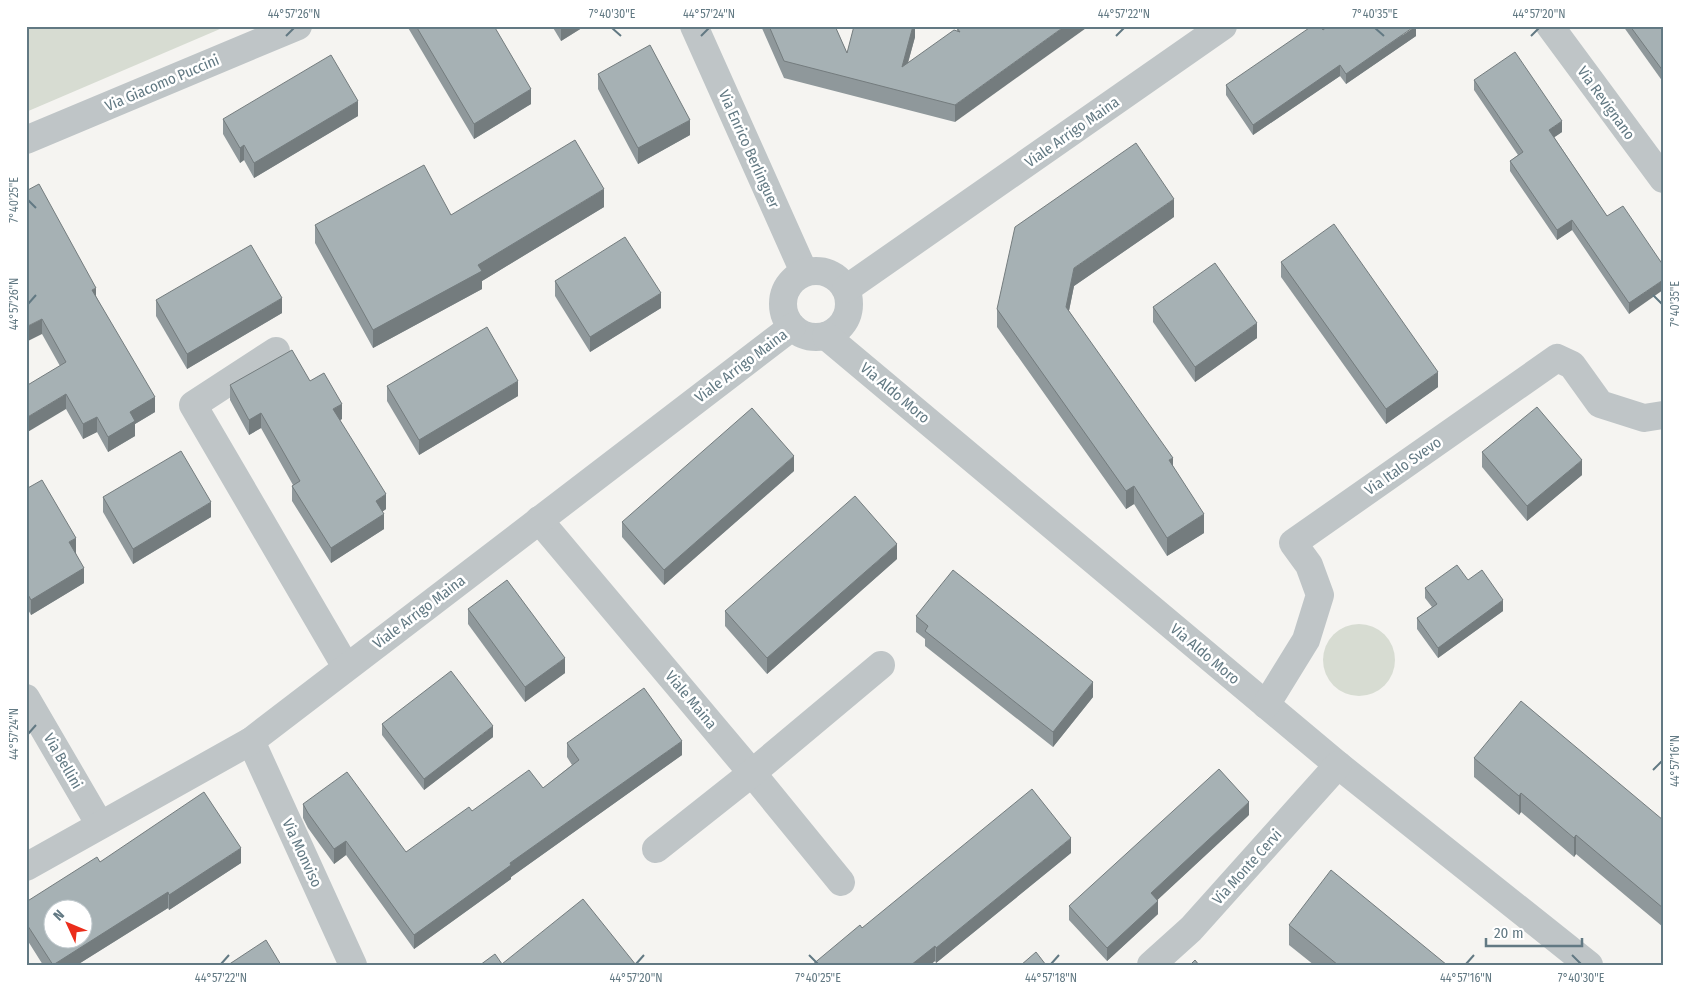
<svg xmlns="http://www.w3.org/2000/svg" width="1689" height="991" font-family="'Fira Sans Condensed',sans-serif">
<rect width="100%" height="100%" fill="#f5f4f1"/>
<g fill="#d7dcd2">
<polygon points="26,26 227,26 26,112"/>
<circle cx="1359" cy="660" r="36"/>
</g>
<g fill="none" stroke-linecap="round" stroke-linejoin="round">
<g stroke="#bfc5c7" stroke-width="28">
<polyline points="694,26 804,272"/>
<polyline points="1550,26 1663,179"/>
<polyline points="26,140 298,26"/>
<circle cx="816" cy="304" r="33"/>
<polyline points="846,289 1223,26"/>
<polyline points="826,336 1338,765 1589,965"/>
<polyline points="276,351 193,405 346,667"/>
<polyline points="539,520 752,773 841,882"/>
<polyline points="26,698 100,825"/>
<polyline points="1266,705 1306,640 1320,595 1309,565 1293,543 1557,358 1572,365 1600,404 1644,418 1663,415"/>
<polyline points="251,741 353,965"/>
<polyline points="656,849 752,773 881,665"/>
<polyline points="26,867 251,741 792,327"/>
<polyline points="1151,965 1191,929 1338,765"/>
</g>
</g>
<g fill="#8f989b">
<polygon points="407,26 494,26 531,104 474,139"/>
<polygon points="552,26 585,26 561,41"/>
<polygon points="761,26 835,26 847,53 915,26 915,37 908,63 957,31 957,28 960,26 955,122 784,78"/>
<polygon points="1623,26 1663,26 1663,82"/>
<polygon points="1323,30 1416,36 1346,84 1340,76 1253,135 1226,95 1226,85"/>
<polygon points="598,74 690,135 638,164 598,89"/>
<polygon points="1474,80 1562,132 1554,137 1607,216 1663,265 1629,314 1572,230 1557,240 1510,171 1510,161 1518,155 1474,90"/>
<polygon points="358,116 254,178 244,160 240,163 223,134 223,119"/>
<polygon points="26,191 96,296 155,412 135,424 135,436 108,452 97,432 83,439 66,409 60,366 42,334"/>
<polygon points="604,207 482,281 482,289 373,348 315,243 315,225 451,215"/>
<polygon points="1174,217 1074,286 1069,311 1173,466 1204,533 1167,556 1134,504 1126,509 997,327 997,309"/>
<polygon points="1281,262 1438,387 1386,424 1281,277"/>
<polygon points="555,281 661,308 590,352 555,296"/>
<polygon points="156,300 282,313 187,369 156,316"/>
<polygon points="1153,307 1257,338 1195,382 1153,322"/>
<polygon points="310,381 342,419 340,420 386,509 382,512 384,529 331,563 292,501 292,486 293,485 261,428 249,435 230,400 230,385"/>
<polygon points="387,386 518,396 419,455 387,401"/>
<polygon points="1482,452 1582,475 1527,521 1482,467"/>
<polygon points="794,471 664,585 622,537 622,522"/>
<polygon points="26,489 76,553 84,583 31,615 26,606"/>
<polygon points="103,497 211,517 133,564 103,512"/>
<polygon points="897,559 767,674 725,626 725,611"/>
<polygon points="1468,580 1503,611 1438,658 1417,629 1417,618 1432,607 1425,598 1425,588"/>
<polygon points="468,609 565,673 525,702 468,624"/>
<polygon points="916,616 1093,697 1053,747 925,646 925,639 916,632"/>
<polygon points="382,724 493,737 424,790 382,735"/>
<polygon points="567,743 682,755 511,877 511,879 414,949 346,855 334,864 308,828 303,818 303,804 406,852 472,811 543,788 572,765 567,757"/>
<polygon points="1474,758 1663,820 1663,927 1576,854 1574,857 1521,812 1519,815 1474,777"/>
<polygon points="1249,815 1157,900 1158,914 1107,961 1069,920 1069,906"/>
<polygon points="1071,853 936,963 935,961 930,965 812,965 862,928"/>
<polygon points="100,862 241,863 169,910 168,908 77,965 43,965 26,938 26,902"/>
<polygon points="1289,925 1447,965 1314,965 1289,945"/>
</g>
<g fill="#747c7e">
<polygon points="561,26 585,26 561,41"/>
<polygon points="913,26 915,26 915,37 902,84 902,67"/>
<polygon points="1065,26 1089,26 955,122 955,105"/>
<polygon points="1416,26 1416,36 1346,84 1346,74"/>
<polygon points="1340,65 1340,76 1253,135 1253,125"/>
<polygon points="531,89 531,104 474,139 474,124"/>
<polygon points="358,101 358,116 254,178 254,163"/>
<polygon points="690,120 690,135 638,164 638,148"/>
<polygon points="1562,121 1562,132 1549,141 1549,130"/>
<polygon points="244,145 244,160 240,163 240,148"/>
<polygon points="604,189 604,207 482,281 482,289 373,348 373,330 478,265"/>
<polygon points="1174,199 1174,217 1074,286 1066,325 1066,307 1074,268"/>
<polygon points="1572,220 1572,230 1557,240 1557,230"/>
<polygon points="1663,280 1663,290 1629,314 1629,303"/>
<polygon points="96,288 96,303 92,290"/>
<polygon points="661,293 661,308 590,352 590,337"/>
<polygon points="282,298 282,313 187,369 187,354"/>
<polygon points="42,319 42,334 26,342 26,327"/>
<polygon points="1257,323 1257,338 1195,382 1195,367"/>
<polygon points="1438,372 1438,387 1386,424 1386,409"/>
<polygon points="518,381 518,396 419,455 419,440"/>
<polygon points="66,394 66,409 26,433 26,418"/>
<polygon points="155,397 155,412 135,424 135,436 108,452 108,437 130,412"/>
<polygon points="342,404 342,419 333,424 333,409"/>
<polygon points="261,413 261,428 249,435 249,420"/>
<polygon points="97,417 97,432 83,439 83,424"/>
<polygon points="794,456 794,471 664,585 664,570"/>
<polygon points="1173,458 1173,476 1169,460"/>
<polygon points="1582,460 1582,475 1527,521 1527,506"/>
<polygon points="1134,486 1134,504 1126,509 1126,491"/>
<polygon points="386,494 386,509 376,516 376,501"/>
<polygon points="211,502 211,517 133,564 133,549"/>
<polygon points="384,514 384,529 331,563 331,548"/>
<polygon points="1204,514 1204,533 1167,556 1167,538"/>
<polygon points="76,538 76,553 69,557 69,542"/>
<polygon points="897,544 897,559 767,674 767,658"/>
<polygon points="84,568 84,583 31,615 31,600"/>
<polygon points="1503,600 1503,611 1438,658 1438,648"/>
<polygon points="565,658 565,673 525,702 525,687"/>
<polygon points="1093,682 1093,697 1053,747 1053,732"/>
<polygon points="493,726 493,737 424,790 424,779"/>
<polygon points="682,741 682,755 511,877 511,879 414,949 414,935 510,863"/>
<polygon points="1521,793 1521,812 1519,815 1519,796"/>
<polygon points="1249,802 1249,815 1151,906 1151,893"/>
<polygon points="1576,835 1576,854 1574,857 1574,838"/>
<polygon points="1071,838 1071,853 936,963 936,948"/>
<polygon points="346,841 346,855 334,864 334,849"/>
<polygon points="241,848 241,863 169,910 169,895"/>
<polygon points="168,892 168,908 77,965 53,965"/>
<polygon points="1158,901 1158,914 1107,961 1107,948"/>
<polygon points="935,946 935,961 930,965 911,965"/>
</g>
<g fill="#a6b1b4" stroke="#747c7e" fill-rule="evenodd">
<polygon points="416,26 494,26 531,89 474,124"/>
<polygon points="769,26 835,26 847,53 854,26 913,26 902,67 954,30 960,32 957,28 960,26 1065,26 955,105 784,61"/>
<polygon points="1312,26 1320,26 1323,30 1328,26 1415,26 1346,74 1340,65 1253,125 1226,85"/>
<polygon points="1630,26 1663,26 1663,71"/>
<polygon points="650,45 690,120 638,148 598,74"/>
<polygon points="1515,52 1562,121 1549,130 1607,216 1623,206 1663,265 1663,280 1629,303 1572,220 1557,230 1510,161 1523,152 1474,80"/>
<polygon points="331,55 358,101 254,163 244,145 240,148 223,119"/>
<polygon points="575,140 604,189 478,265 482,271 373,330 315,225 424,165 451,215"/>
<polygon points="1136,143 1174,199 1074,268 1066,307 1173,458 1169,460 1204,514 1167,538 1134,486 1126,491 997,309 1015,227"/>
<polygon points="39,184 96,288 92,290 155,397 130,412 135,421 108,437 97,417 83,424 66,394 26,418 26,386 66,362 42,319 26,327 26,191"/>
<polygon points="1334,224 1438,372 1386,409 1281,262"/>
<polygon points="625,237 661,293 590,337 555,281"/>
<polygon points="251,245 282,298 187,354 156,300"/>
<polygon points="1215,263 1257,323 1195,367 1153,307"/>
<polygon points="487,327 518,381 419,440 387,386"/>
<polygon points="292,350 310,381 324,373 342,404 333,409 386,494 376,501 384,514 331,548 292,486 300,481 261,413 249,420 230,385"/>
<polygon points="1537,407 1582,460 1527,506 1482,452"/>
<polygon points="752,408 794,456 664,570 622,522"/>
<polygon points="181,451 211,502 133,549 103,497"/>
<polygon points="42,480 76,538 69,542 84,568 31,600 26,591 26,489"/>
<polygon points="855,496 897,544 767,658 725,611"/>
<polygon points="1457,565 1468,580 1482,570 1503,600 1438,648 1417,618 1437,604 1425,588"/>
<polygon points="953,570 1093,682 1053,732 925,631 928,626 916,616"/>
<polygon points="507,580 565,658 525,687 468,609"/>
<polygon points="451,671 493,726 424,779 382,724"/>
<polygon points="644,688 682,741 510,863 511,865 414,935 346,841 334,849 308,813 303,804 347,772 406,852 469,807 472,811 529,770 543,788 579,760 567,743"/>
<polygon points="1521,701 1663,820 1663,908 1576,835 1574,838 1521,793 1519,796 1474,758"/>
<polygon points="1219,769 1249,802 1151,893 1158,901 1107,948 1069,906"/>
<polygon points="1032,789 1071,838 936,948 935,946 911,965 812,965 860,925 862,928"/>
<path d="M204 792 241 848 169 895 168 892 53 965 26 923V902L97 857 100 862ZM52 908H82V938H52Z"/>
<polygon points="1331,870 1447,965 1338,965 1289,925"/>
<polygon points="583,899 636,965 480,965 495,954 502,964"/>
<polygon points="266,940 281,965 228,965"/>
<polygon points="1036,952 1046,965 1021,965"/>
<polygon points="1195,960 1199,965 1190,965"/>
</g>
<path fill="none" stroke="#627983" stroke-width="2" d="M612 28 621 36M1375 28 1384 36M286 36 294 28M701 36 709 28M1116 36 1124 28M1531 36 1539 28M28 200 36 208M1653 295 1662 304M28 304 36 295M28 734 36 725M1653 770 1662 761M809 955 818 964M1572 955 1581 964M221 964 229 955M636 964 644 955M1051 964 1059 955M1466 964 1474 955"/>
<g text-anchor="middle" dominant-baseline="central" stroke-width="5" stroke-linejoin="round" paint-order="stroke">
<g font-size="15" fill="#627983" stroke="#fff">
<text transform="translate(162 83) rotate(-23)">Via Giacomo Puccini</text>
<text transform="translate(1606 103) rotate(54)">Via Revignano</text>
<text transform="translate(1072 132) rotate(-35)">Viale Arrigo Maina</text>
<text transform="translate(749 149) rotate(66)">Via Enrico Berlinguer</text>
<text transform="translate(741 366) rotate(-37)">Viale Arrigo Maina</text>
<text transform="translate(895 393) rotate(40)">Via Aldo Moro</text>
<text transform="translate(1403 466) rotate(-35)">Via Italo Svevo</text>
<text transform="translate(419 612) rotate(-37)">Viale Arrigo Maina</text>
<text transform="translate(1205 654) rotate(40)">Via Aldo Moro</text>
<text transform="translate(691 700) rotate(50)">Viale Maina</text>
<text transform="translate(63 761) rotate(60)">Via Bellini</text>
<text transform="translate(302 853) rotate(65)">Via Monviso</text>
<text transform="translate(1247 867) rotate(-48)">Via Monte Cervi</text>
</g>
</g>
<rect width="1689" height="991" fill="none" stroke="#ffffff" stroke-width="55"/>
<g transform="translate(68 924) rotate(314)"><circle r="24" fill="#ffffff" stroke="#c0c9cd"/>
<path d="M0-4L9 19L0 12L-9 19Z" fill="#eb2d1b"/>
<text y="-8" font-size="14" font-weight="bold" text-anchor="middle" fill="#627983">N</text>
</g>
<path d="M1486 938v8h96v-8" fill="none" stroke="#627983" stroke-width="2.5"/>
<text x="1494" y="938" font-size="15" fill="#627983" stroke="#ffffff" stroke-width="4" paint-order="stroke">20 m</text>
<rect x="28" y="28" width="1634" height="936" fill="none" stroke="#627983" stroke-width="2"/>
<g font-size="12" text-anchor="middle" fill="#627983">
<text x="294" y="18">44°57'26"N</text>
<text x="612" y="18">7°40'30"E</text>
<text x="709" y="18">44°57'24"N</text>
<text x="1124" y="18">44°57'22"N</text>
<text x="1375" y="18">7°40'35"E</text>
<text x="1539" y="18">44°57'20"N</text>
<text transform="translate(14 200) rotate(-90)" y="4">7°40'25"E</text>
<text transform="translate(14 304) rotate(-90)" y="4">44°57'26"N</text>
<text transform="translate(1675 304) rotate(-90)" y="4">7°40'35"E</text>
<text transform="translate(14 734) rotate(-90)" y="4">44°57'24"N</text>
<text transform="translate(1675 761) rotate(-90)" y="4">44°57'16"N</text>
<text x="221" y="982">44°57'22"N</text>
<text x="636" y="982">44°57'20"N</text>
<text x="818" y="982">7°40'25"E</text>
<text x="1051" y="982">44°57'18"N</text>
<text x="1466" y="982">44°57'16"N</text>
<text x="1581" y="982">7°40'30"E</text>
</g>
</svg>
